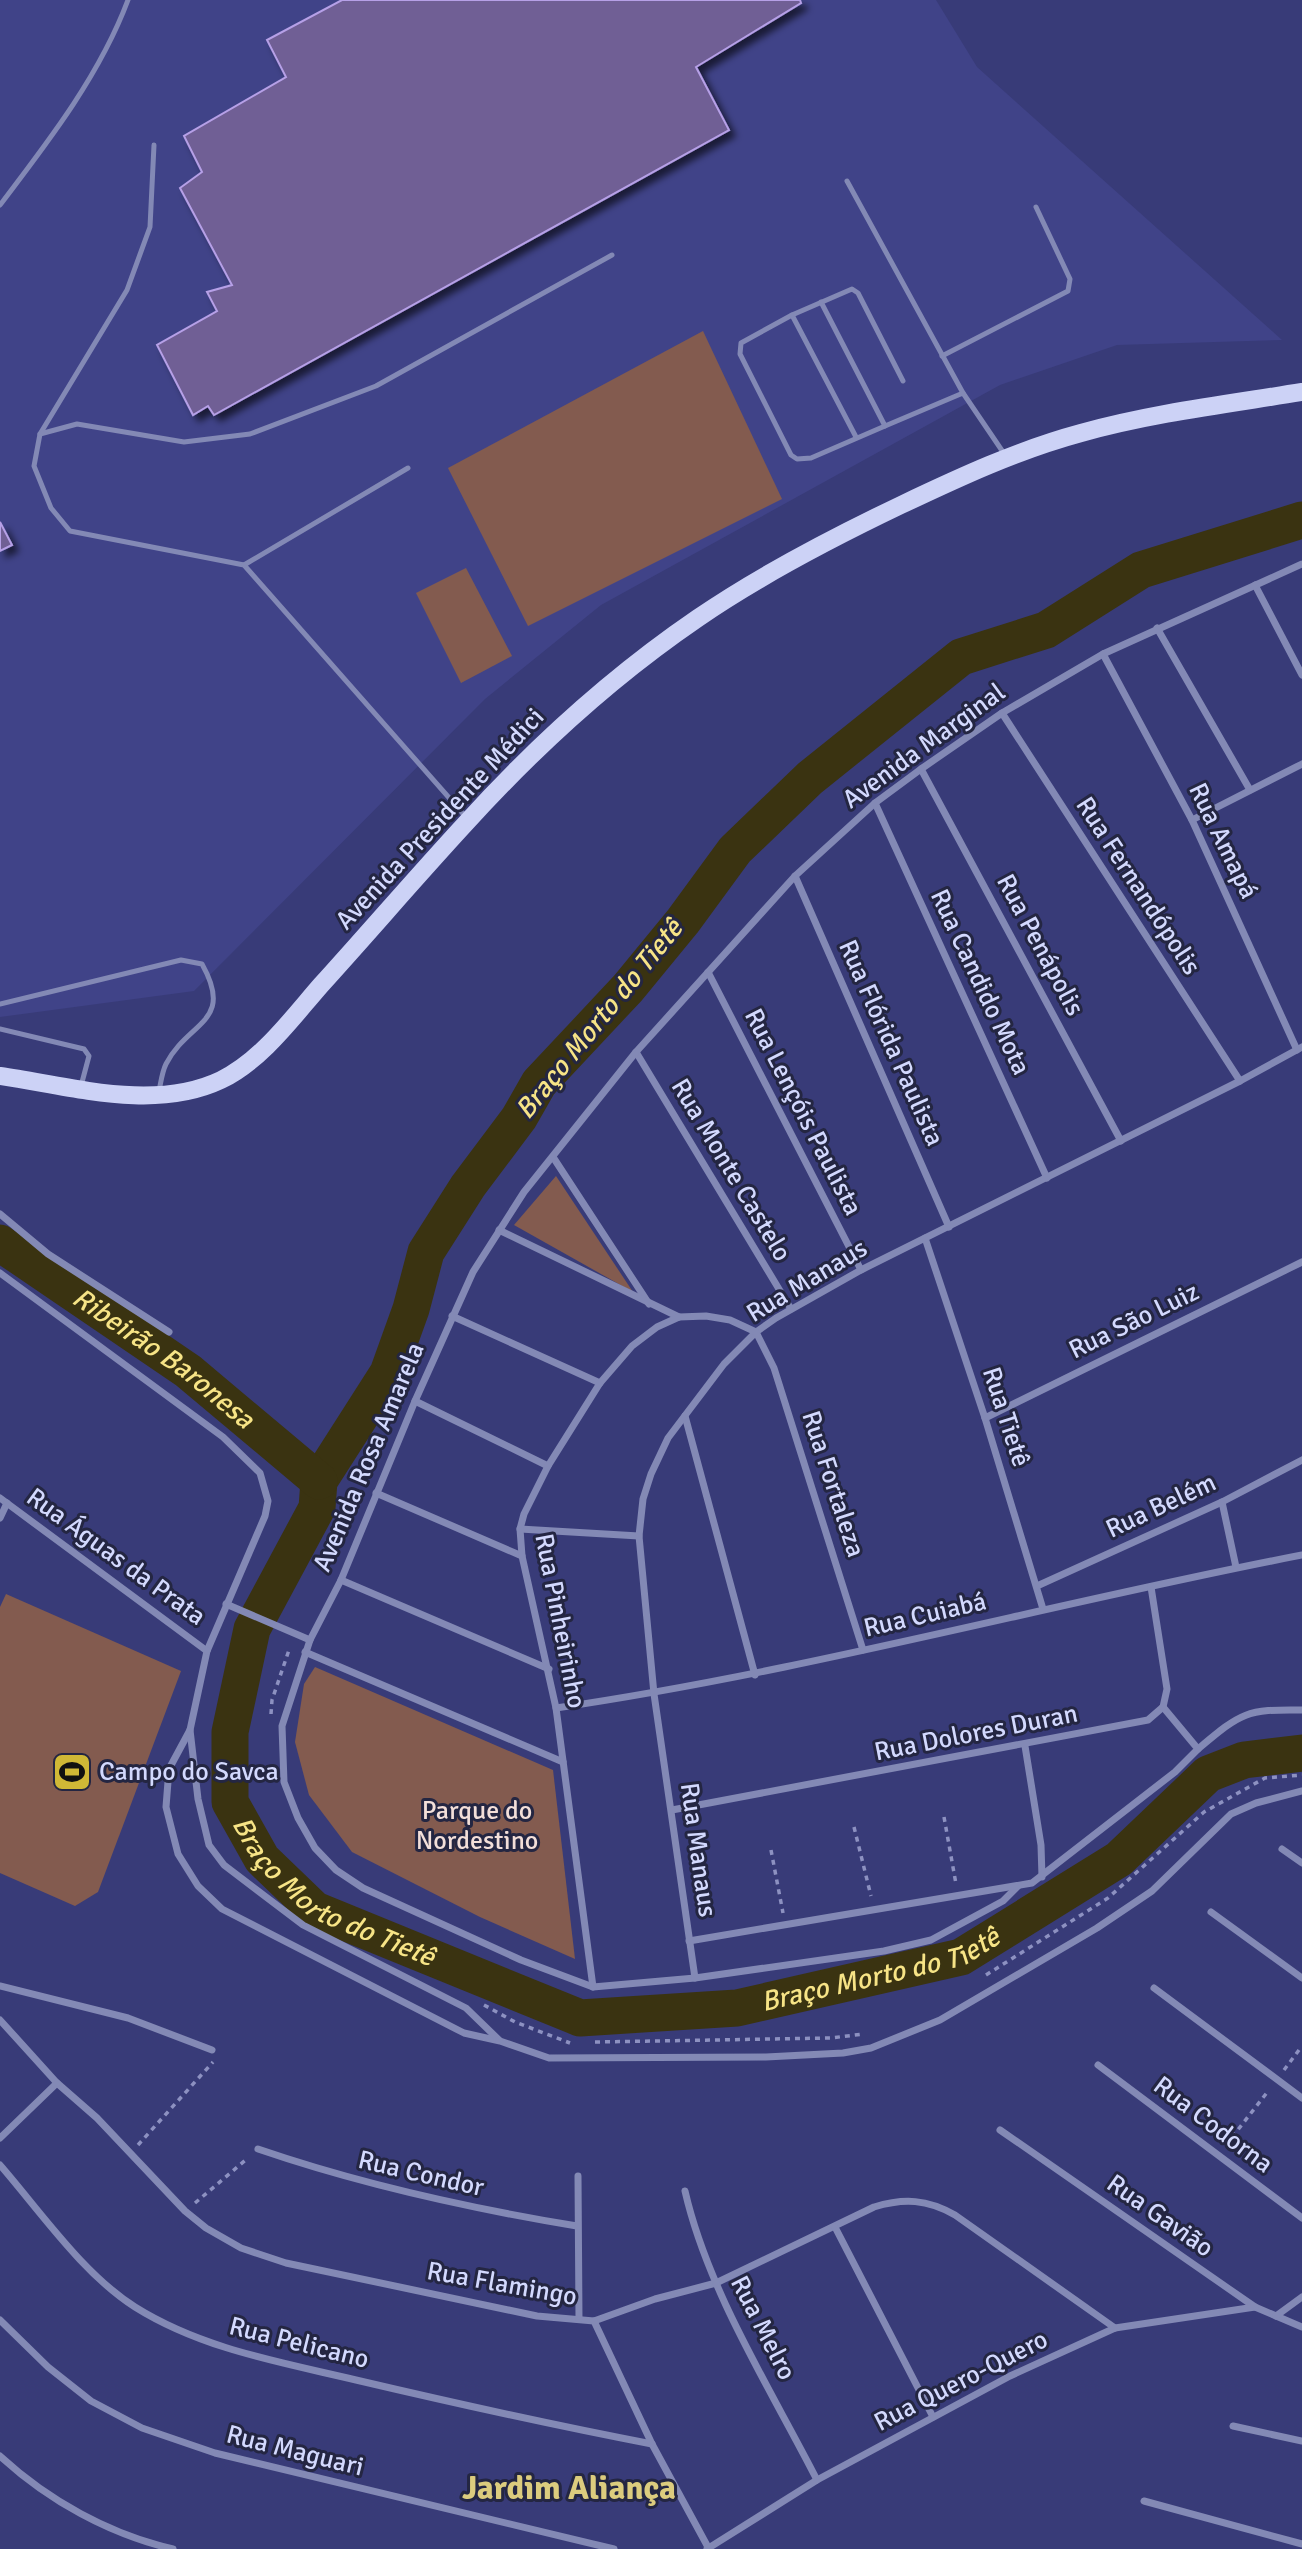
<svg xmlns="http://www.w3.org/2000/svg" width="1302" height="2549" font-family="Signika,sans-serif">
<defs>
<filter id="shadow"><feDropShadow dx="6" dy="6" stdDeviation="3.5" flood-color="#0009"/></filter>
</defs>
<rect width="100%" height="100%" fill="#383b78"/>
<polygon fill="#404388" points="0,0 936,0 977,67 1282,340 1117,345 1000,385 601,605 485,699 194,991 0,1017"/>
<g fill="#835b4f">
<polygon points="703,331 782,499 528,626 448,468"/>
<polygon points="466,568 512,656 461,683 416,593"/>
<polygon points="556,1176 633,1292 514,1225"/>
<polygon points="6,1594 181,1671 98,1892 75,1906 0,1873 0,1607"/>
<polygon points="315,1667 553,1770 575,1959 480,1917 352,1852 309,1795 295,1742 304,1684"/>
</g>
<g fill="none" stroke-linecap="round" stroke-linejoin="round">
<g stroke="#3a3311" stroke-width="37">
<path id="s1" d="M1302 520 1141 570 1046 630 961 657 810 778 735 850 683 921 628 988 539 1083 519 1118 468 1186 426 1252 411 1309 388 1373 319 1481 317 1508 252 1629 230 1732V1802L262 1859 315 1910 580 2018 737 2008 961 1957 1119 1859 1208 1774 1244 1760 1302 1753"/>
<path id="s2" d="M0 1243 188 1371 319 1481"/>
</g>
</g>
<g fill="#705e95" stroke="#b6a0e7" stroke-width="2" filter="url(#shadow)">
<polygon points="342,0 800,0 801,3 696,67 729,130 214,415 208,406 193,415 157,345 217,311 207,292 232,285 180,188 202,172 184,136 286,77 267,40"/>
<polygon points="0,522 12,545 0,551"/>
</g>
<g fill="none" stroke-linecap="round" stroke-linejoin="round">
<g stroke="#8d91c1" stroke-width="3.5" stroke-dasharray="5 5" stroke-linecap="butt">
<polyline points="271,1714 272,1700 290,1647"/>
<polyline points="944,1817 956,1884"/>
<polyline points="854,1827 871,1896"/>
<polyline points="771,1850 783,1913"/>
<polyline points="986,1975 1108,1898 1204,1812 1265,1778 1302,1775"/>
<polyline points="484,2005 515,2022 570,2043"/>
<polyline points="595,2042 831,2038 863,2034"/>
<polyline points="1284,2070 1302,2046"/>
<polyline points="138,2145 213,2062"/>
<polyline points="1226,2145 1269,2090"/>
<polyline points="195,2203 248,2158"/>
</g>
<g stroke="#8389b5" stroke-width="5">
<polyline points="154,145 150,227 127,290 40,434 34,466 51,508 70,531 244,565 466,817"/>
<polyline points="847,181 963,393"/>
<path d="M0 205C48 142 100 75 128 0"/>
<polyline points="821,302 885,426 963,393 1005,455"/>
<polyline points="792,315 856,437"/>
<polyline points="942,356 1068,291 1070,279 1036,207"/>
<polyline points="885,426 811,458 797,459 791,455 740,354 741,343 792,315 852,289 858,293 903,381"/>
<polyline points="40,434 77,424 184,442 250,434 376,386 612,255"/>
<polyline points="244,565 408,468"/>
<path d="M0 1004 181 960 202 964C235 1023 188 1021 166 1064 162 1072 161 1082 159 1091"/>
<polyline points="0,1029 84,1049 89,1056 81,1086"/>
</g>
<g stroke="#8389b5" stroke-width="7">
<polyline points="1255,585 1302,675"/>
<polyline points="1157,628 1250,790"/>
<polyline points="1103,654 1192,820 1297,1050"/>
<polyline points="1002,713 1240,1081"/>
<polyline points="921,769 1121,1141"/>
<polyline points="875,803 1047,1178"/>
<polyline points="1192,820 1302,764"/>
<polyline points="795,876 949,1227"/>
<polyline points="708,972 861,1270"/>
<polyline points="636,1052 791,1309"/>
<polyline points="553,1157 649,1304"/>
<polyline points="0,1214 48,1254 169,1332"/>
<polyline points="499,1230 679,1317"/>
<polyline points="925,1238 985,1418 1043,1609"/>
<polyline points="0,1273 223,1437 260,1473 268,1501 265,1516 207,1651 190,1730 169,1769 166,1807 178,1854 198,1886 222,1909 464,2033 500,2041 549,2058 766,2057 843,2053 871,2048 940,2020 1097,1928 1152,1891 1231,1814 1256,1803 1302,1791"/>
<polyline points="452,1316 600,1383"/>
<polyline points="415,1401 548,1466"/>
<polyline points="685,1416 755,1675"/>
<polyline points="985,1418 1302,1262"/>
<polyline points="376,1493 522,1556"/>
<polyline points="0,1498 207,1651"/>
<polyline points="1222,1502 1236,1567"/>
<polyline points="0,1518 7,1503"/>
<polyline points="520,1529 639,1536"/>
<polyline points="341,1580 549,1669"/>
<polyline points="1037,1586 1222,1502 1302,1460"/>
<polyline points="226,1604 310,1640"/>
<polyline points="305,1652 563,1762"/>
<path d="M556 1708C808 1671 1053 1603 1302 1555"/>
<polyline points="190,1730 198,1799 209,1845 224,1865 303,1925 466,2008 499,2040"/>
<polyline points="1025,1746 1041,1845 1042,1877"/>
<path d="M1198 1749C1241 1713 1245 1709 1302 1710"/>
<polyline points="672,1810 1148,1720 1163,1707 1167,1689 1151,1587"/>
<polyline points="1282,1849 1302,1863"/>
<polyline points="1018,1886 1003,1901 931,1940 884,1951 695,1978 593,1987 521,1960 363,1888 336,1870 315,1848 298,1818 284,1782 282,1726 310,1640 341,1580 415,1401 473,1272 524,1192 636,1052 795,876 875,803 921,769 1002,713 1103,654 1302,564"/>
<polyline points="1211,1912 1302,1978"/>
<polyline points="689,1941 1032,1883 1175,1772 1198,1749 1163,1707"/>
<polyline points="695,1978 654,1694 639,1536 643,1499 651,1474 668,1438 724,1364 756,1332 776,1318 861,1270 1240,1081 1302,1047"/>
<polyline points="0,1986 128,2018 212,2050"/>
<polyline points="593,1987 556,1708 522,1556 520,1529 524,1514 548,1466 600,1383 632,1346 657,1327 679,1317 706,1316 730,1320 756,1332 774,1368 863,1650"/>
<polyline points="1154,1988 1302,2098"/>
<path d="M0 2020 57 2083 97 2118 185 2211 206 2228 241 2248 286 2263 537 2316 594 2321 655 2299 716 2283 874 2207C904 2198 927 2199 955 2215L1115 2328"/>
<polyline points="1098,2065 1302,2218"/>
<polyline points="1000,2130 1255,2307 1302,2327"/>
<polyline points="0,2138 57,2083"/>
<path d="M258 2149C363 2185 468 2208 577 2226"/>
<path d="M0 2165C40 2211 83 2274 135 2307 202 2349 280 2362 356 2380 454 2403 553 2425 652 2444"/>
<polyline points="578,2176 579,2319"/>
<path d="M685 2191C708 2291 770 2388 817 2480"/>
<polyline points="835,2227 933,2417"/>
<polyline points="1276,2316 1302,2297"/>
<polyline points="0,2320 48,2367 91,2401 142,2428 215,2453 614,2549"/>
<polyline points="594,2321 652,2444 709,2549"/>
<polyline points="1233,2426 1302,2441"/>
<path d="M0 2456C49 2501 109 2534 173 2549"/>
<polyline points="1144,2501 1302,2544"/>
<polyline points="707,2549 817,2480 1010,2376 1115,2328 1255,2307"/>
</g>
<path stroke="#ccd2f6" stroke-width="18" d="M0 1076C70 1086 154 1112 221 1080 261 1061 293 1017 321 985 370 931 417 876 466 823 535 747 613 676 698 618 762 574 832 538 901 505 960 477 1018 450 1081 433 1153 413 1228 404 1302 392"/>
</g>
<defs>
<symbol id="stadium-square" viewBox="-11 -11 22 22"><rect x="-9" y="-9" width="18" height="18" rx="4" fill="#d0b836" stroke="#242642"/><path d="M0-5a6.5 5 0 1 0 0 10a6.5 5 0 1 0 0-10ZM-3.5-1.8h7v3.6h-7Z" fill="#111"/></symbol>
</defs>
<g fill-rule="evenodd">
<use href="#stadium-square" x="50" y="1750" width="44" height="44"/>
</g>
<g text-anchor="middle" dominant-baseline="central" stroke-width="6" stroke-linejoin="round" paint-order="stroke">
<g font-size="26" fill="#d3d9fe" stroke="#242642">
<text transform="translate(924 746) rotate(-36)">Avenida Marginal</text>
<text transform="translate(440 819) rotate(-47)">Avenida Presidente Médici</text>
<text transform="translate(1223 841) rotate(64)">Rua Amapá</text>
<text transform="translate(1138 886) rotate(57)">Rua Fernandópolis</text>
<text transform="translate(1040 945) rotate(62)">Rua Penápolis</text>
<text transform="translate(980 982) rotate(65)">Rua Candido Mota</text>
<text transform="translate(891 1043) rotate(66)">Rua Flórida Paulista</text>
<text transform="translate(803 1112) rotate(63)">Rua Lençóis Paulista</text>
<text transform="translate(731 1170) rotate(59)">Rua Monte Castelo</text>
<text transform="translate(807 1281) rotate(-31)">Rua Manaus</text>
<text transform="translate(1134 1321) rotate(-26)">Rua São Luiz</text>
<text transform="translate(1006 1417) rotate(72)">Rua Tietê</text>
<text transform="translate(369 1457) rotate(-67)">Avenida Rosa Amarela</text>
<text transform="translate(833 1484) rotate(72)">Rua Fortaleza</text>
<text transform="translate(1161 1506) rotate(-25)">Rua Belém</text>
<text transform="translate(116 1557) rotate(36)">Rua Águas da Prata</text>
<text transform="translate(925 1615) rotate(-13)">Rua Cuiabá</text>
<text transform="translate(560 1621) rotate(79)">Rua Pinheirinho</text>
<text transform="translate(976 1733) rotate(-11)">Rua Dolores Duran</text>
<text transform="translate(698 1850) rotate(82)">Rua Manaus</text>
<text transform="translate(1213 2125) rotate(37)">Rua Codorna</text>
<text transform="translate(421 2174) rotate(13)">Rua Condor</text>
<text transform="translate(1160 2216) rotate(35)">Rua Gavião</text>
<text transform="translate(502 2284) rotate(10)">Rua Flamingo</text>
<text transform="translate(763 2328) rotate(63)">Rua Melro</text>
<text transform="translate(299 2343) rotate(14)">Rua Pelicano</text>
<text transform="translate(961 2381) rotate(-27)">Rua Quero-Quero</text>
<text transform="translate(295 2451) rotate(14)">Rua Maguari</text>
</g>
<g font-size="26" fill="#d3d9fe" stroke="#242642" text-anchor="start">
<text x="99" y="1772">Campo do Savca</text>
</g>
<g font-size="26" fill="#f3dfd9" stroke="#242642">
<text x="477" y="1811">Parque do<tspan x="477" dy="30">Nordestino</tspan></text>
</g>
<g font-size="28" font-style="italic" fill="#f7e486" stroke="#242642">
<text transform="translate(599 1019) rotate(-51)">Braço Morto do Tietê</text>
<text stroke="none"><textPath href="#s2" startOffset="200">Ribeirão Baronesa</textPath></text>
<text stroke="none"><textPath href="#s1" startOffset="1914">Braço Morto do Tietê</textPath></text>
<text stroke="none"><textPath href="#s1" startOffset="2502">Braço Morto do Tietê</textPath></text>
</g>
<g font-size="33" font-weight="bold" fill="#dccc7e" stroke="#242642">
<text x="569" y="2488">Jardim Aliança</text>
</g>
</g>
</svg>
